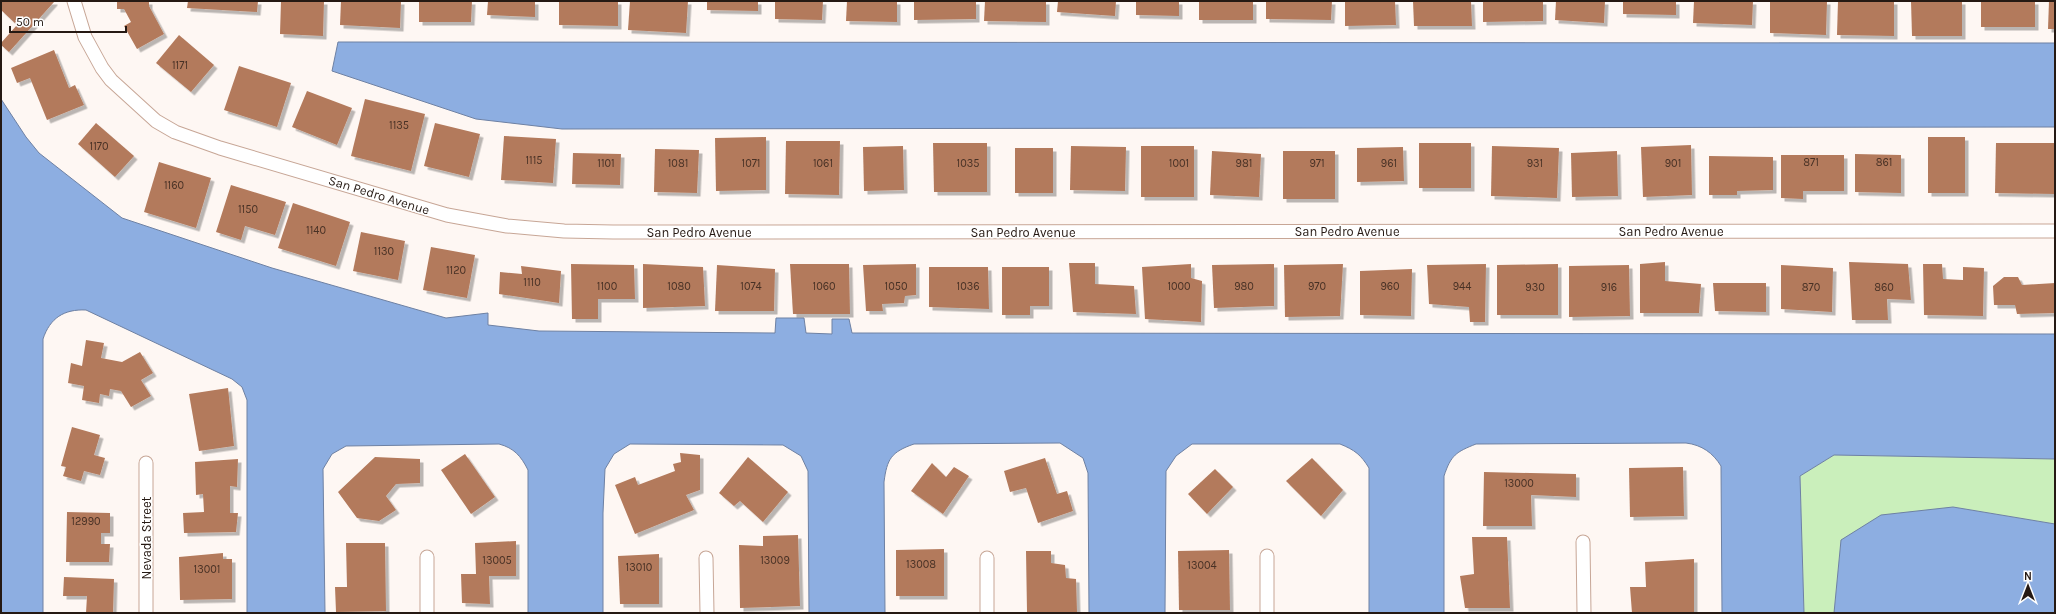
<svg xmlns="http://www.w3.org/2000/svg" width="2056" height="614" font-family="Karla,sans-serif">
<defs>
<filter id="shadow"><feDropShadow dx="3.5" dy="3.5" stdDeviation="0" flood-color="#0004"/></filter>
</defs>
<rect width="100%" height="100%" fill="#fef7f3"/>
<polygon fill="#caefbb" points="1834,455 2055,459 2055,524 1953,507 1841,541 1834,613 1804,613 1800,476"/>
<g fill="#8daee1" stroke="#6e81a3">
<polygon points="338,42 2055,43 2055,127 562,129 476,119 332,71"/>
<path d="M1 99 26 137 39 153 122 218 272 268 446 318 488 313V325L539 331 775 333 776 318H804L806 333 832 334V319H849L852 333 2055 334V459L1834 455 1800 476 1804 613H1722L1721 466C1713 453 1702 445 1686 443L1476 444C1456 452 1451 455 1444 476V613H1369V468C1361 455 1355 450 1340 444H1192L1176 456 1166 471 1165 613H1089L1088 473 1083 458 1060 443 914 444C891 452 887 459 884 482L885 613H809L808 471 801 456 783 445 630 444 614 454 605 469 603 513V613H528V470C521 456 514 448 499 444L346 446 332 454 323 469 325 613H247V400L242 387 232 379 86 310C64 309 50 318 43 339V613H1Z"/>
<polygon points="1953,507 2055,524 2055,613 1834,613 1841,540 1881,515"/>
</g>
<g fill="#b37a5c" filter="url(#shadow)">
<polygon points="1,1 54,1 54,2 9,52 1,45 1,43 17,25 1,10"/>
<polygon points="117,1 149,1 149,6 164,34 137,49 124,26 131,22 124,9 117,9"/>
<polygon points="188,1 258,1 257,12 187,8"/>
<polygon points="281,1 324,1 323,36 280,34"/>
<polygon points="341,1 401,1 400,28 340,25"/>
<polygon points="419,1 472,1 471,22 419,22"/>
<polygon points="488,1 535,1 535,17 487,15"/>
<polygon points="559,1 618,1 618,26 559,25"/>
<polygon points="630,1 688,1 686,33 628,30"/>
<polygon points="707,1 758,1 758,11 707,10"/>
<polygon points="775,1 823,1 822,20 775,19"/>
<polygon points="847,1 897,1 897,22 846,21"/>
<polygon points="914,1 976,1 976,19 914,20"/>
<polygon points="985,1 1046,1 1046,22 984,21"/>
<polygon points="1058,1 1116,1 1115,16 1057,12"/>
<polygon points="1136,1 1179,1 1179,16 1136,15"/>
<rect x="1199" y="1" width="54" height="19"/>
<polygon points="1266,1 1332,1 1331,20 1266,19"/>
<polygon points="1345,1 1395,1 1396,25 1345,26"/>
<polygon points="1413,1 1471,1 1472,26 1414,26"/>
<polygon points="1483,1 1543,1 1543,21 1483,22"/>
<polygon points="1556,1 1605,1 1604,23 1555,20"/>
<polygon points="1623,1 1676,1 1676,15 1623,14"/>
<polygon points="1694,1 1753,1 1752,25 1693,23"/>
<polygon points="1770,1 1827,1 1826,35 1770,33"/>
<polygon points="1838,1 1894,1 1894,36 1837,35"/>
<polygon points="1911,1 1962,1 1962,36 1912,36"/>
<rect x="1981" y="1" width="54" height="26"/>
<polygon points="2049,1 2055,1 2055,29 2048,29"/>
<polygon points="179,35 214,65 191,92 156,63"/>
<polygon points="54,50 69,88 75,85 84,105 47,120 30,78 17,83 11,68"/>
<polygon points="239,66 291,83 277,127 224,110"/>
<polygon points="307,91 352,108 337,145 292,127"/>
<polygon points="365,99 425,114 411,171 351,156"/>
<polygon points="96,123 134,156 115,177 78,144"/>
<polygon points="435,123 480,134 469,177 424,166"/>
<polygon points="504,136 556,139 553,183 501,180"/>
<polygon points="766,137 766,190 716,191 715,138"/>
<rect x="1928" y="137" width="37" height="56"/>
<polygon points="786,141 840,141 839,195 785,194"/>
<polygon points="933,143 987,143 987,192 934,192"/>
<rect x="1419" y="143" width="52" height="45"/>
<polygon points="1996,143 2055,143 2055,194 1995,193"/>
<polygon points="1691,145 1692,195 1643,197 1641,147"/>
<polygon points="903,146 904,190 864,191 863,147"/>
<polygon points="1071,146 1126,147 1125,191 1070,190"/>
<rect x="1141" y="146" width="53" height="51"/>
<polygon points="1492,146 1559,148 1557,198 1491,196"/>
<polygon points="1403,147 1404,181 1357,182 1357,148"/>
<rect x="1015" y="148" width="38" height="45"/>
<polygon points="655,149 699,150 697,193 654,192"/>
<polygon points="1212,151 1261,154 1259,197 1210,195"/>
<rect x="1283" y="151" width="52" height="48"/>
<polygon points="1617,151 1618,196 1572,197 1571,153"/>
<polygon points="573,153 621,154 620,185 572,184"/>
<polygon points="1855,154 1901,155 1901,193 1855,192"/>
<polygon points="1781,155 1844,155 1844,191 1803,191 1803,199 1781,198"/>
<polygon points="1709,156 1773,157 1773,190 1737,191 1737,195 1709,195"/>
<polygon points="159,162 211,178 196,228 144,212"/>
<polygon points="231,185 286,202 275,235 245,226 241,240 216,232"/>
<polygon points="293,203 350,222 336,266 278,248"/>
<polygon points="361,232 405,241 398,280 353,271"/>
<polygon points="431,247 475,255 467,298 423,290"/>
<polygon points="1665,262 1665,281 1701,284 1699,313 1640,313 1640,264"/>
<polygon points="1849,262 1908,264 1911,300 1887,299 1888,320 1852,320"/>
<polygon points="1069,263 1095,263 1095,284 1134,286 1136,314 1073,312"/>
<polygon points="571,264 634,265 635,299 598,299 598,319 572,319"/>
<polygon points="643,264 703,267 705,306 643,308"/>
<polygon points="790,264 849,264 850,314 793,314"/>
<polygon points="916,264 916,295 905,296 904,303 882,304 883,311 866,311 863,265"/>
<polygon points="1191,264 1191,278 1202,281 1201,322 1145,319 1142,267"/>
<polygon points="1274,264 1274,306 1214,308 1212,265"/>
<polygon points="1343,264 1340,316 1285,317 1284,265"/>
<polygon points="1486,264 1485,322 1470,322 1469,307 1429,304 1427,265"/>
<polygon points="1558,264 1558,315 1497,315 1497,265"/>
<polygon points="1923,264 1942,264 1943,279 1963,280 1963,267 1984,268 1983,316 1924,315"/>
<polygon points="717,265 775,269 774,311 715,311"/>
<polygon points="1629,265 1630,316 1569,317 1569,266"/>
<polygon points="1781,265 1833,268 1832,312 1781,309"/>
<polygon points="521,266 561,271 559,303 499,294 500,272 522,274"/>
<polygon points="929,267 988,267 989,309 929,307"/>
<polygon points="1002,267 1049,267 1049,306 1030,306 1030,315 1002,315"/>
<polygon points="1412,269 1411,316 1360,315 1360,271"/>
<polygon points="2004,277 2018,277 2022,285 2055,283 2055,313 2017,314 2015,305 1994,305 1993,286"/>
<polygon points="1713,283 1766,283 1766,312 1715,311"/>
<polygon points="86,340 104,343 101,358 122,362 140,352 153,373 141,380 151,396 131,407 121,391 110,389 109,396 100,394 99,403 82,400 84,386 68,383 71,363 82,366"/>
<polygon points="228,388 234,446 199,451 189,394"/>
<polygon points="72,427 100,435 94,455 105,458 100,475 84,471 81,481 63,476 66,467 61,466"/>
<polygon points="680,453 700,455 700,490 686,495 694,510 635,534 615,485 635,477 638,485 675,471 673,464 681,462"/>
<polygon points="465,454 495,497 471,514 441,470"/>
<polygon points="375,457 420,459 420,483 396,484 386,496 396,510 379,521 357,518 338,492"/>
<polygon points="748,457 788,492 763,522 740,501 734,506 719,493"/>
<polygon points="1045,458 1057,494 1067,491 1073,511 1038,523 1026,488 1010,492 1004,471"/>
<polygon points="1312,458 1343,490 1321,516 1286,481"/>
<polygon points="238,459 237,487 230,486 230,513 238,513 236,532 184,533 183,513 204,512 203,494 196,495 195,462"/>
<polygon points="932,463 946,477 954,467 969,476 943,514 911,491"/>
<polygon points="1683,467 1684,516 1630,517 1629,468"/>
<polygon points="1215,469 1233,487 1207,514 1188,494"/>
<polygon points="1484,472 1576,474 1576,497 1531,495 1532,526 1483,526"/>
<polygon points="67,512 110,513 110,533 101,533 101,544 110,544 109,562 66,562"/>
<polygon points="798,535 800,606 740,608 739,545 763,546 763,536"/>
<polygon points="1472,537 1507,537 1510,608 1465,608 1460,576 1474,574"/>
<polygon points="516,541 516,576 489,576 490,604 462,603 461,574 476,574 475,543"/>
<polygon points="346,543 385,543 386,611 336,612 335,587 347,587"/>
<polygon points="944,549 944,596 896,596 896,550"/>
<polygon points="1229,550 1230,610 1179,610 1178,551"/>
<polygon points="1026,551 1051,551 1051,563 1065,565 1066,578 1076,579 1077,612 1027,612"/>
<polygon points="223,553 223,559 232,559 232,599 180,600 179,557"/>
<polygon points="659,554 659,604 620,604 618,556"/>
<polygon points="1694,559 1694,613 1632,613 1630,587 1646,587 1645,562"/>
<polygon points="64,577 114,579 113,613 86,613 87,596 63,596"/>
</g>
<g fill="none" stroke-linecap="round" stroke-linejoin="round">
<defs>
<g id="street">
<polyline points="74,1 85,37 102,68 111,80 156,121 175,132 220,148 447,215 507,226 564,231 613,232 2055,231"/>
<polyline points="146,463 146,613"/>
<polyline points="1583,542 1584,613"/>
<polyline points="1267,556 1267,613"/>
<polyline points="427,557 427,613"/>
<polyline points="706,558 707,613"/>
<polyline points="987,558 987,613"/>
</g>
</defs>
<use href="#street" stroke="#c7a696" stroke-width="15"/>
<use href="#street" stroke="#fff" stroke-width="13"/>
</g>
<g text-anchor="middle" dominant-baseline="central" stroke-width="3" stroke-linejoin="round" paint-order="stroke">
<g font-size="11" fill="#483125">
<text x="180" y="65">1171</text>
<text x="399" y="125">1135</text>
<text x="99" y="146">1170</text>
<text x="534" y="160">1115</text>
<text x="1811" y="162">871</text>
<text x="1884" y="162">861</text>
<text x="606" y="163">1101</text>
<text x="678" y="163">1081</text>
<text x="751" y="163">1071</text>
<text x="823" y="163">1061</text>
<text x="968" y="163">1035</text>
<text x="1179" y="163">1001</text>
<text x="1244" y="163">981</text>
<text x="1317" y="163">971</text>
<text x="1389" y="163">961</text>
<text x="1535" y="163">931</text>
<text x="1673" y="163">901</text>
<text x="174" y="185">1160</text>
<text x="248" y="209">1150</text>
<text x="316" y="230">1140</text>
<text x="384" y="251">1130</text>
<text x="456" y="270">1120</text>
<text x="532" y="282">1110</text>
<text x="607" y="286">1100</text>
<text x="679" y="286">1080</text>
<text x="751" y="286">1074</text>
<text x="824" y="286">1060</text>
<text x="896" y="286">1050</text>
<text x="968" y="286">1036</text>
<text x="1179" y="286">1000</text>
<text x="1244" y="286">980</text>
<text x="1317" y="286">970</text>
<text x="1390" y="286">960</text>
<text x="1462" y="286">944</text>
<text x="1535" y="287">930</text>
<text x="1609" y="287">916</text>
<text x="1811" y="287">870</text>
<text x="1884" y="287">860</text>
<text x="1519" y="483">13000</text>
<text x="86" y="521">12990</text>
<text x="497" y="560">13005</text>
<text x="775" y="560">13009</text>
<text x="921" y="564">13008</text>
<text x="1202" y="565">13004</text>
<text x="639" y="567">13010</text>
<text x="207" y="569">13001</text>
</g>
<g font-size="13" fill="#251913" stroke="#fff">
<text transform="translate(379 195) rotate(17)">San Pedro Avenue</text>
<text x="1347" y="231">San Pedro Avenue</text>
<text x="1671" y="231">San Pedro Avenue</text>
<text x="699" y="232">San Pedro Avenue</text>
<text x="1023" y="232">San Pedro Avenue</text>
<text transform="translate(146 538) rotate(-90)">Nevada Street</text>
</g>
</g>
<rect width="2056" height="614" fill="none" stroke="#251913" stroke-width="4"/>
<g transform="translate(2028 586)" stroke="#ffffff" stroke-width="3" paint-order="stroke">
<path d="M0-3L7 15L0 10L-7 15Z" fill="#251913"/>
<text y="-6" font-size="11" font-weight="bold" text-anchor="middle" fill="#251913">N</text>
</g>
<path d="M10 26v6h116v-6" fill="none" stroke="#251913" stroke-width="2"/>
<text x="16" y="26" font-size="12" fill="#251913" stroke="#ffffff" stroke-width="3" paint-order="stroke">50 m</text>
</svg>
